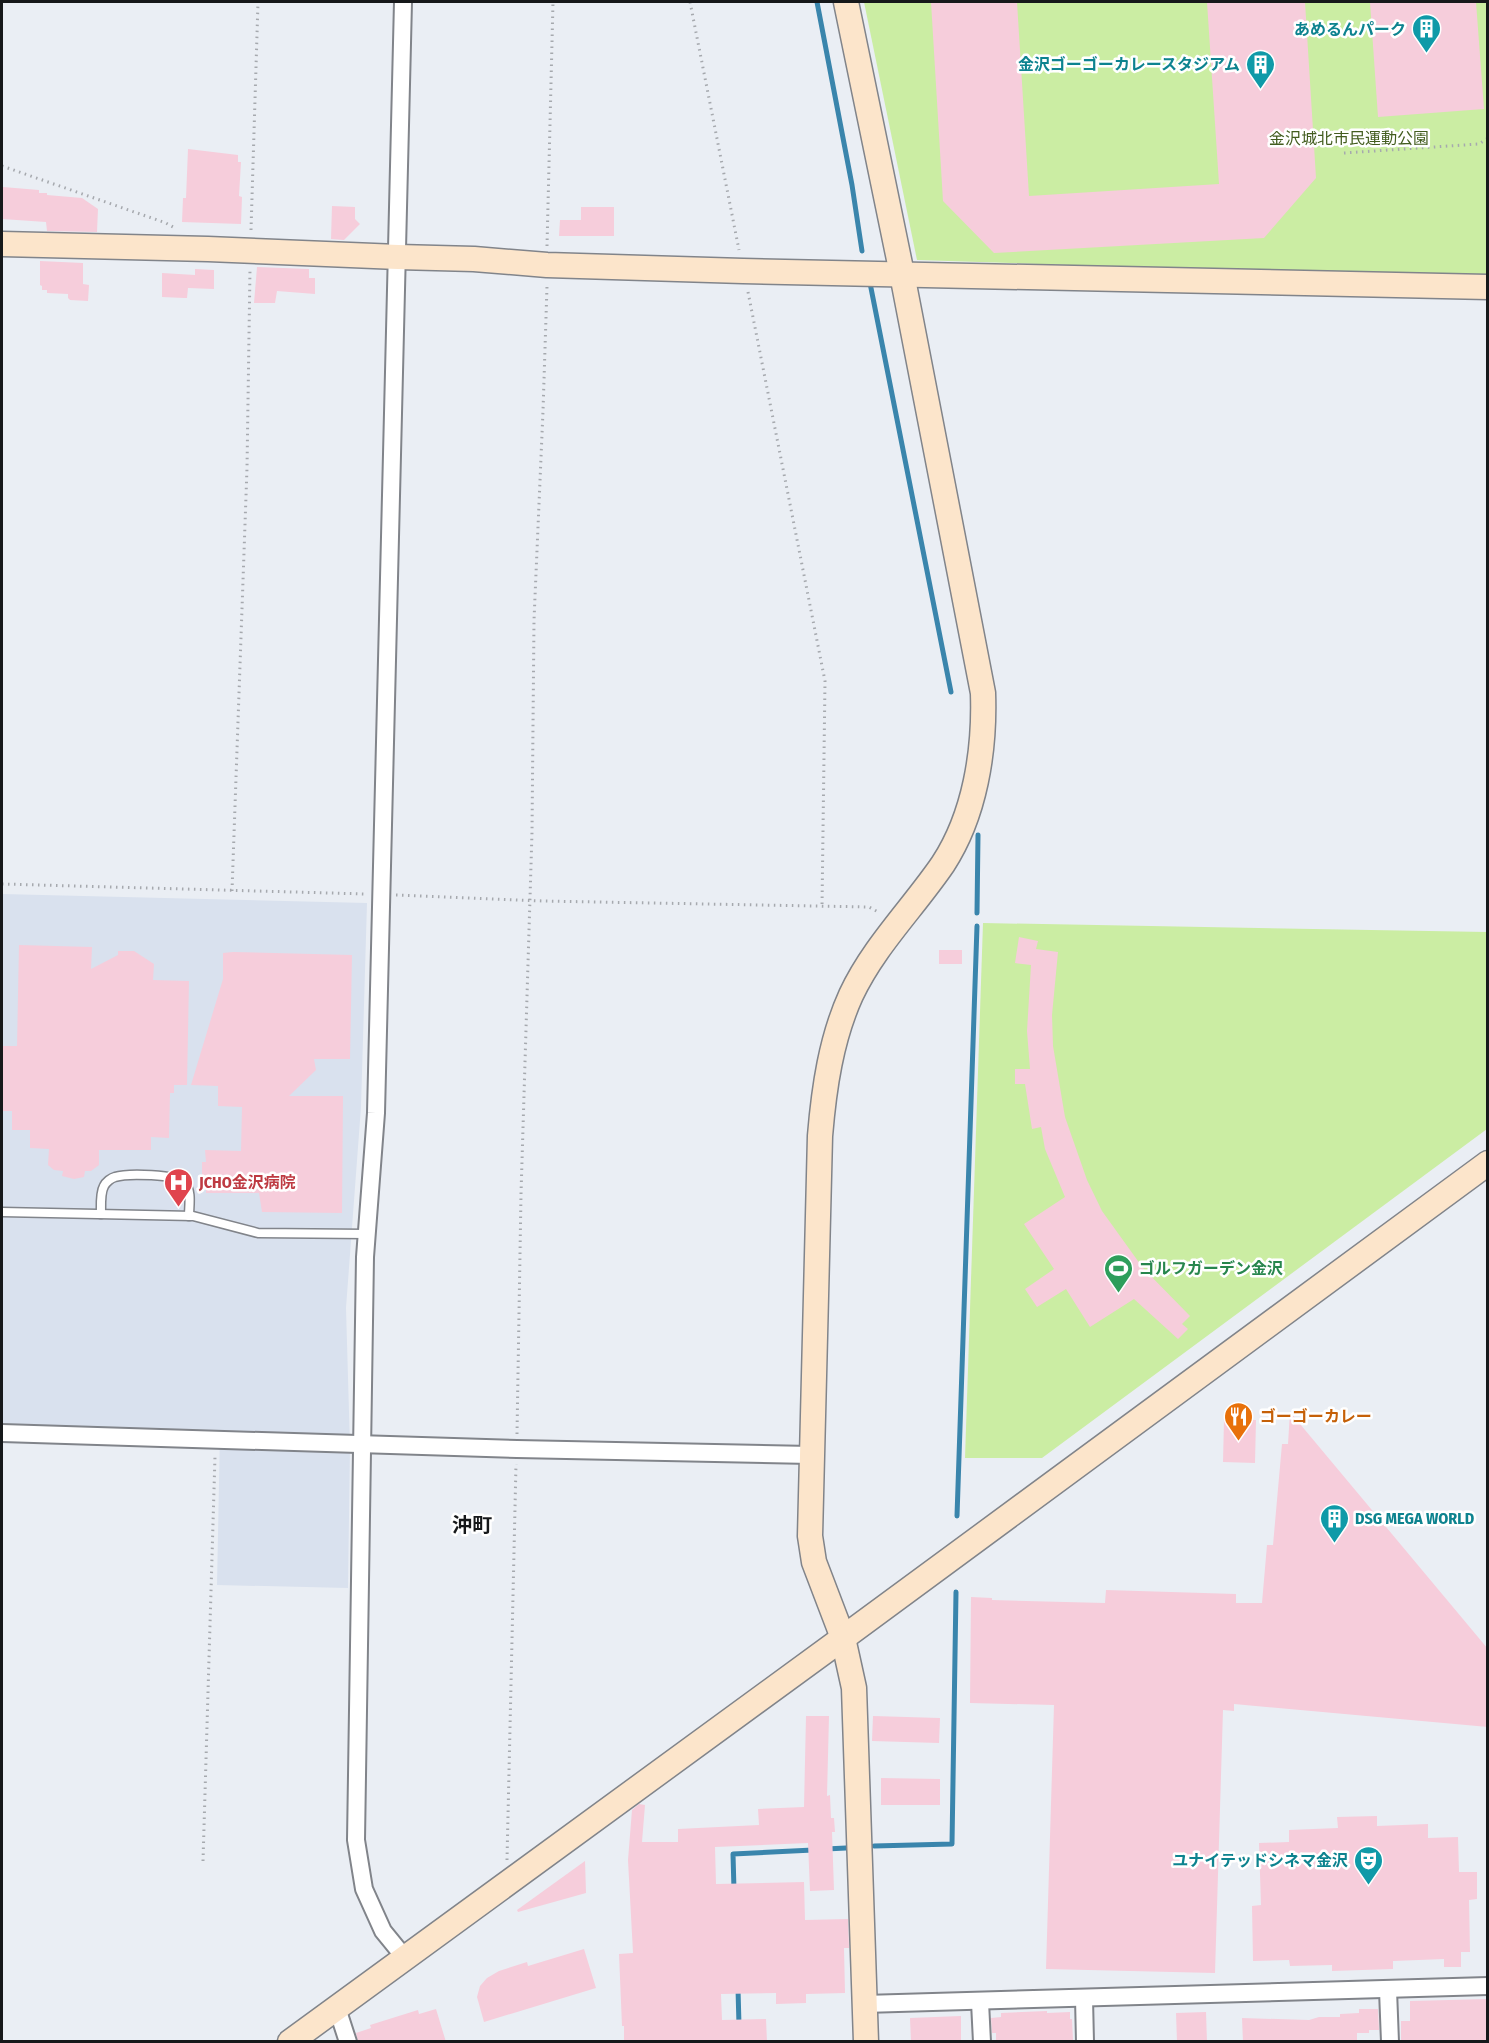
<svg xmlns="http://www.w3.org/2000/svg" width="1489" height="2043" font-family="'Fira Sans Condensed','Noto Sans JP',sans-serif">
<rect width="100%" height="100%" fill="#eaeef4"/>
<polygon fill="#d9e1ee" points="2,894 367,903 361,1107 346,1308 350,1447 348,1588 217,1585 220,1433 2,1427"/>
<g fill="#cbeda3">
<polygon points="864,2 1487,2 1487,279 917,260"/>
<polygon points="983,923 1487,932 1487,1129 1042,1458 965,1458"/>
</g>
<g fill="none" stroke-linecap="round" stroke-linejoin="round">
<g stroke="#3a85ac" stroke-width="5">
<polyline points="817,2 852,185 862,251"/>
<polyline points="870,283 951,692"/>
<polyline points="977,913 978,835"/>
<polyline points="957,1516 977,926"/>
<polyline points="874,1846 952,1844 956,1592"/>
<polyline points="826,1849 846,1848"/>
<polyline points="734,1890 733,1854 813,1850"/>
<polyline points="738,1989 739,2025"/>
</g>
</g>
<g fill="#f6cddb">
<polygon points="931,2 1017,2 1029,196 1219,184 1207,2 1305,2 1316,178 1264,238 994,253 943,201"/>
<polygon points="1370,2 1476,2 1484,109 1378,117"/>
<polygon points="188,149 238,155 238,162 241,162 239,196 242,197 241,224 182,222 183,198 186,198"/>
<polygon points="3,187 39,190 39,193 47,193 47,195 82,198 98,209 97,232 47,231 46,222 2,219"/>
<polygon points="332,206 355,207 355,219 360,224 344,240 331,239"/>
<polygon points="581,207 614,207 614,236 559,236 560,220 581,220"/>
<polygon points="40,261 83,263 83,284 89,285 88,301 70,300 68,298 68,294 47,293 47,290 42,290 42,286 40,285"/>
<polygon points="257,267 309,269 309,278 315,278 315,294 277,291 275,303 254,303"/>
<polygon points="195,269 214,270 214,289 188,288 187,298 184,298 162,297 162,273 195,275"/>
<polygon points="1019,937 1038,941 1036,949 1058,952 1052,1015 1053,1046 1065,1117 1087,1180 1102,1211 1143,1268 1190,1316 1182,1324 1188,1329 1178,1339 1134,1299 1090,1327 1066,1289 1037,1307 1025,1289 1054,1269 1024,1224 1065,1197 1045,1149 1041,1127 1032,1129 1025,1084 1015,1084 1015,1069 1030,1069 1027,1031 1031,965 1015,963"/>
<polygon points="19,945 92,947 91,969 118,955 118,951 134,951 154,964 153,980 189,981 187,1085 174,1085 174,1093 170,1093 169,1138 151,1137 151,1150 99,1150 99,1165 91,1171 85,1171 84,1177 74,1179 62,1176 63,1171 54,1170 48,1165 49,1149 30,1148 30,1130 12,1130 12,1111 2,1111 2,1046 17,1046"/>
<rect x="939" y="950" width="23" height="14"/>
<polygon points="233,952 352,955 350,1059 314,1059 316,1070 289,1096 343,1096 342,1213 262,1212 259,1193 206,1193 206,1183 202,1184 202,1162 206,1162 205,1150 241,1151 242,1107 218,1106 218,1086 191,1085 223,979 223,953"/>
<polygon points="1290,1412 1488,1649 1488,1727 1234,1704 1234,1711 1223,1710 1215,1973 1046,1969 1054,1705 970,1703 971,1597 992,1598 992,1600 1105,1603 1106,1590 1236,1594 1236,1603 1262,1603 1267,1545 1273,1545 1282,1444 1288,1444"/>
<polygon points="1224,1420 1256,1420 1255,1463 1223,1462"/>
<polygon points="806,1716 829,1716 827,1796 830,1795 831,1818 834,1818 835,1832 832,1832 834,1890 810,1891 808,1843 715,1847 716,1884 804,1882 805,1920 848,1919 849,1948 844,1948 845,1993 806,1994 806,2003 776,2004 776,1993 721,1994 722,2020 766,2019 767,2042 624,2040 624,2026 622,2026 619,1954 633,1953 628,1860 632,1810 639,1804 645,1805 642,1842 678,1842 678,1829 759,1825 758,1809 804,1807"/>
<polygon points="873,1716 940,1718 939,1743 872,1741"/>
<polygon points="881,1778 940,1779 940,1805 881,1805"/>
<polygon points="1377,1816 1377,1826 1428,1824 1428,1838 1458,1837 1459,1872 1477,1872 1477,1899 1469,1900 1470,1952 1461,1952 1461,1967 1444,1967 1444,1959 1393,1961 1393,1969 1332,1971 1332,1965 1290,1966 1289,1960 1253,1961 1252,1906 1261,1905 1259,1843 1289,1842 1289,1830 1338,1828 1337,1817"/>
<polygon points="585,1861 586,1893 518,1912 517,1910"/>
<polygon points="584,1949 596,1988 484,2022 477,1997 480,1986 487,1978 499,1971 527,1962 528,1966"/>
<polygon points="1488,1999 1488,2040 1401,2041 1401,2021 1410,2021 1410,2001"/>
<polygon points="436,2009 446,2042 358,2042 356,2033 371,2028 370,2025 418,2010 419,2014"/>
<polygon points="1359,2009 1378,2009 1379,2030 1369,2030 1369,2033 1357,2033 1357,2042 1243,2042 1242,2018 1309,2020 1319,2017 1340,2017 1340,2014 1359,2013"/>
<polygon points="1047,2011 1047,2013 1070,2012 1070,2019 1072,2019 1073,2040 996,2042 996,2033 992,2033 991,2018 1001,2017 1001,2013"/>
<polygon points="1206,2012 1207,2042 1177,2042 1176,2013"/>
<polygon points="961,2016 961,2042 911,2042 910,2018"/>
</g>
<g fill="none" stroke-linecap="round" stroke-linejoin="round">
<defs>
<g id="lane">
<polyline points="2,1212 193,1216 258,1233 367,1234"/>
<path d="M101 1214C101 1206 100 1193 104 1186 106 1182 111 1178 115 1177 127 1173 177 1174 185 1183 192 1192 189 1205 189 1216"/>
</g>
<g id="street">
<polyline points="403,2 376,1113 365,1257 356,1840 364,1889 383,1931 405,1958"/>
<polyline points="2,1433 517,1449 811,1455"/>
<polyline points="1388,1990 1390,2042"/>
<polyline points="1084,1998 1085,2042"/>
<polyline points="980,2002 982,2042"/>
<polyline points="864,2004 1488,1986"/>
<polyline points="337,2008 348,2042"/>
</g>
<g id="secondary">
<path d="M846 2 902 274 983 693C985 751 975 815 943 864 913 908 874 946 851 995 831 1039 824 1088 820 1136L810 1536 814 1562 843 1638 854 1688 866 2042"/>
<polyline points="2,244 208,249 398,257 474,259 547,265 743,271 1488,287"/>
<polyline points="290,2042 843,1638 1488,1163"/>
</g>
</defs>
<use href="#lane" stroke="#81848a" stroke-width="11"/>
<use href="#street" stroke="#81848a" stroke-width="20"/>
<use href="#secondary" stroke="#81848a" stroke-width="27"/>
<g stroke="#a6a9ae" stroke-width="3" stroke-dasharray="1.5 4.5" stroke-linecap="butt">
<polyline points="690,2 739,250"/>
<polyline points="1344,153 1479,144 1488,138"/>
<polyline points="2,166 166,223 173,227"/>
<polyline points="251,230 258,2"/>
<polyline points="547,246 553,2"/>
<polyline points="748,292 825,681 822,907"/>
<polyline points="2,884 366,894"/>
<polyline points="232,891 247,468 250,269"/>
<polyline points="396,895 543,901 869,907 880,913"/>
<polyline points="517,1434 521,1194 532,832 534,620 543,411 547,286"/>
<polyline points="507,1860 516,1464"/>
<polyline points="203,1861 215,1456"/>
</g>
<use href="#lane" stroke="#fff" stroke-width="8"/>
<use href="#street" stroke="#fff" stroke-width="16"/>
<use href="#secondary" stroke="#fce5cb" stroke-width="24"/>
</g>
<defs>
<symbol id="building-pin" viewBox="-11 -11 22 30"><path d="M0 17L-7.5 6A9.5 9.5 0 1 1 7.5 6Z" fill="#0f9aa8" stroke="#fff"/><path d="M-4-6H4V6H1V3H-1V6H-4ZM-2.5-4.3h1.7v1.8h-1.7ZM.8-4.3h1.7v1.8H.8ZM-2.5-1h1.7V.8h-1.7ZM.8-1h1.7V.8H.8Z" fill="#fff"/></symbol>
<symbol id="hospital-pin" viewBox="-11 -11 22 30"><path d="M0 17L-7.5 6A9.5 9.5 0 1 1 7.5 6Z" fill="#e0444e" stroke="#fff"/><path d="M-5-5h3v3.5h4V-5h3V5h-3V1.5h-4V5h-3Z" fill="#fff"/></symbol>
<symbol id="stadium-pin" viewBox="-11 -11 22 30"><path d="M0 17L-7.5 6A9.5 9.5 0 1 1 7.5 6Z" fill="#2e9e5b" stroke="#fff"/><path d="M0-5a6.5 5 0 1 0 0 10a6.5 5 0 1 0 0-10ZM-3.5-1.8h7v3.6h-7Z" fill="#fff"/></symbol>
<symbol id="restaurant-pin" viewBox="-11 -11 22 30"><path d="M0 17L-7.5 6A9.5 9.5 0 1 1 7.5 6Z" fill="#e8710a" stroke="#fff"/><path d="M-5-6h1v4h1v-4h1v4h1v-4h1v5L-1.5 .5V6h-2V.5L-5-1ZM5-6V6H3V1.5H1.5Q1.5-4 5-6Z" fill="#fff"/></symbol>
<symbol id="theatre-pin" viewBox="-11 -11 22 30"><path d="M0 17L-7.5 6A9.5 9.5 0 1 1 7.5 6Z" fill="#0f9aa8" stroke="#fff"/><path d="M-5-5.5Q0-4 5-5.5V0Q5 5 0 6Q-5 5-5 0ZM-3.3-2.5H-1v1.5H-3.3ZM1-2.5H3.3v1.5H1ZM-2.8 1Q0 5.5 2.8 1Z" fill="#fff"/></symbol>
</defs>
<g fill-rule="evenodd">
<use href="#building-pin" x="1410" y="12" width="33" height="45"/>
<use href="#building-pin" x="1244" y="48" width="33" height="45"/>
<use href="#hospital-pin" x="162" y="1166" width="33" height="45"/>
<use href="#stadium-pin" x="1102" y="1252" width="33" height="45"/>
<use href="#restaurant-pin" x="1222" y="1400" width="33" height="45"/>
<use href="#building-pin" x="1318" y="1502" width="33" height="45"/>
<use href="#theatre-pin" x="1352" y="1844" width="33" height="45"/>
</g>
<g text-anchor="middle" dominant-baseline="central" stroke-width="5" stroke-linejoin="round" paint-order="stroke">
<g font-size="16" font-weight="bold" fill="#0d838f" stroke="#fff" text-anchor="end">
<text x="1406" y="29">あめるんパーク</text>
<text x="1240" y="64">金沢ゴーゴーカレースタジアム</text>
<text x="1355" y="1518" text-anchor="start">DSG MEGA WORLD</text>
<text x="1348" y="1860">ユナイテッドシネマ金沢</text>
</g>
<g font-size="16" fill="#435d1f" stroke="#fff">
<text x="1349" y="138">金沢城北市民運動公園</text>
</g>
<g font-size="16" font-weight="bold" fill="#be3a42" stroke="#fff" text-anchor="start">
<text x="199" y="1182">JCHO金沢病院</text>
</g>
<g font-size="16" font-weight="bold" fill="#27864d" stroke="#fff" text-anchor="start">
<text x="1139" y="1268">ゴルフガーデン金沢</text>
</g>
<g font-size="16" font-weight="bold" fill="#c56008" stroke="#fff" text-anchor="start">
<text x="1260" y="1416">ゴーゴーカレー</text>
</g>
<g font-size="20" font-weight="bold" fill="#16181a" stroke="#fff">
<text x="472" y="1525">沖町</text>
</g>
</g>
<rect width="1489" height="2043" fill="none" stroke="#16181a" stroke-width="6"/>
</svg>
